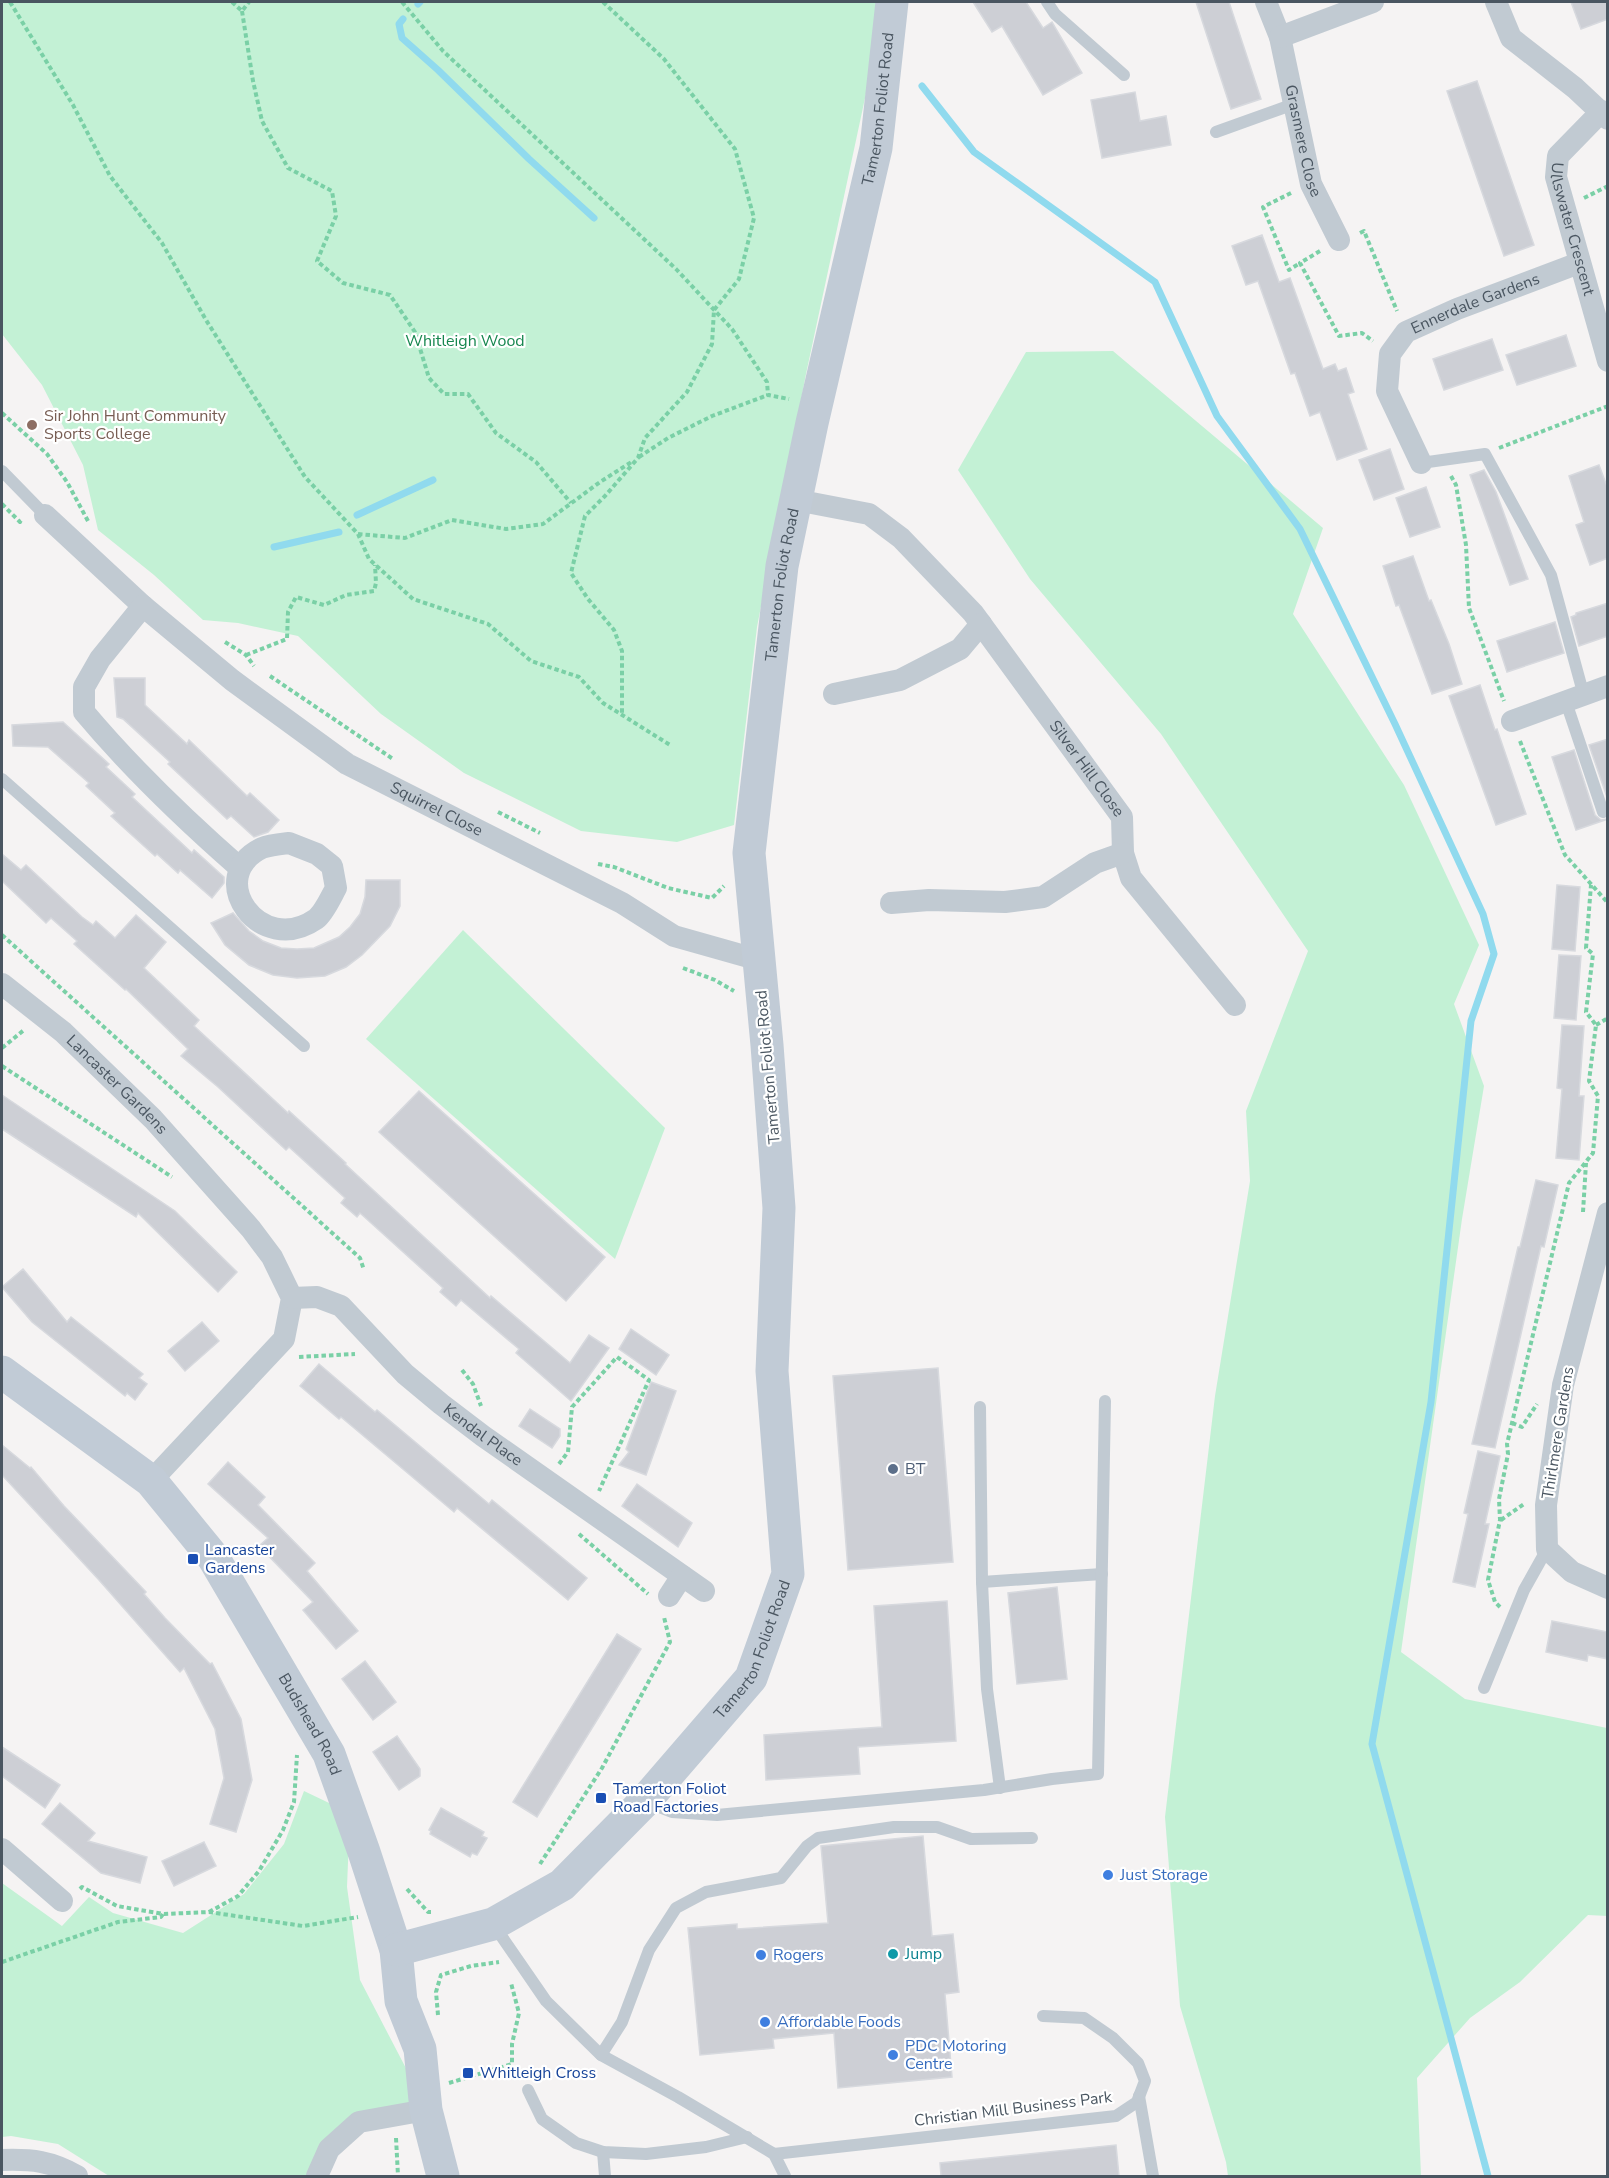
<svg xmlns="http://www.w3.org/2000/svg" width="1609" height="2178" font-family="'Nunito Sans',sans-serif">
<rect width="100%" height="100%" fill="#f5f3f3"/>
<g fill="#c3f1d5">
<polygon points="2,2 878,2 877,42 806,374 757,627 734,825 677,842 581,831 464,773 381,714 298,636 238,623 203,620 154,575 98,530 83,465 42,385 2,334"/>
<polygon points="1113,351 1323,528 1293,614 1404,785 1479,945 1454,1004 1484,1086 1462,1219 1401,1652 1465,1699 1607,1728 1608,1916 1588,1915 1520,1982 1470,2018 1417,2078 1421,2176 1228,2176 1226,2162 1180,2006 1165,1817 1215,1396 1250,1181 1246,1111 1308,951 1161,734 1030,579 958,470 1026,352"/>
<polygon points="463,930 665,1128 615,1259 366,1039"/>
<polygon points="304,1791 350,1813 347,1887 360,1980 422,2099 347,2122 328,2176 109,2176 58,2144 11,2136 2,2137 2,1883 62,1926 89,1897 113,1913 183,1933 244,1894 284,1844"/>
</g>
<g fill="none" stroke-linecap="round" stroke-linejoin="round">
<g stroke="#90daee" stroke-width="7">
<polyline points="418,4 420,2"/>
<polyline points="403,19 399,24 402,38 438,70 529,159 594,218"/>
<polyline points="922,86 974,152 1155,282 1217,416 1300,529 1395,724 1483,914 1494,954 1471,1021 1431,1402 1372,1744 1488,2176"/>
<polyline points="357,515 433,480"/>
<polyline points="274,547 339,532"/>
</g>
</g>
<g fill="#cdcfd5" stroke="#d7d9de" stroke-width="1.5">
<polygon points="973,2 1026,2 1043,28 1052,22 1082,73 1043,95 1002,26 992,32"/>
<polygon points="1196,2 1229,2 1261,99 1231,109"/>
<polygon points="1571,2 1608,2 1608,19 1581,29"/>
<polygon points="1477,81 1534,245 1504,256 1447,91"/>
<polygon points="1135,92 1140,121 1166,116 1171,145 1102,158 1091,100"/>
<polygon points="1262,235 1279,282 1290,278 1323,369 1335,364 1338,371 1346,368 1354,392 1348,394 1367,449 1337,460 1320,412 1310,416 1295,373 1291,374 1258,281 1246,285 1232,246"/>
<polygon points="1566,335 1576,366 1517,385 1506,355"/>
<polygon points="1492,339 1503,370 1444,390 1433,359"/>
<polygon points="1390,449 1404,489 1374,500 1359,460"/>
<polygon points="1599,465 1608,489 1608,558 1590,565 1576,525 1584,522 1569,476"/>
<polygon points="1484,470 1496,492 1528,579 1510,585 1470,475"/>
<polygon points="1426,487 1440,527 1410,537 1396,498"/>
<polygon points="1413,556 1429,601 1431,600 1449,644 1462,684 1432,694 1399,605 1396,606 1383,566"/>
<polygon points="1608,603 1608,636 1579,646 1571,617 1576,615 1576,613"/>
<polygon points="1555,622 1564,653 1507,672 1497,641"/>
<polygon points="114,678 145,678 145,705 187,744 189,740 247,796 250,793 279,820 268,832 254,837 231,816 227,819 168,764 170,762 123,719 117,717"/>
<polygon points="1480,685 1495,730 1497,729 1526,814 1496,825 1449,696"/>
<polygon points="63,722 109,764 106,767 135,794 132,797 192,853 194,850 224,877 224,883 212,898 180,870 178,873 157,854 155,856 111,816 115,813 86,786 89,783 48,747 13,746 12,725"/>
<polygon points="1608,739 1608,800 1589,745"/>
<polygon points="1574,750 1595,815 1601,820 1608,819 1576,830 1552,757"/>
<polygon points="2,854 21,870 26,865 82,917 93,925 96,921 115,938 136,915 166,942 144,968 199,1020 194,1026 288,1113 289,1111 346,1163 345,1164 490,1298 491,1296 570,1363 589,1335 609,1348 571,1401 516,1353 519,1349 461,1300 456,1306 440,1292 443,1288 360,1213 357,1217 341,1203 345,1198 289,1147 286,1150 218,1087 181,1056 188,1049 126,989 125,990 74,944 77,941 51,918 46,923 2,881"/>
<polygon points="366,880 400,880 400,906 390,926 362,955 346,967 325,976 297,978 273,975 249,965 225,945 211,923 233,913 249,931 263,941 281,948 297,949 314,948 339,937 350,927 360,914 365,897"/>
<polygon points="1557,885 1580,887 1575,951 1552,949"/>
<polygon points="1559,955 1581,956 1576,1020 1554,1018"/>
<polygon points="1562,1025 1584,1026 1579,1096 1584,1096 1579,1160 1556,1158 1562,1089 1557,1088"/>
<polygon points="419,1091 605,1257 566,1301 379,1132"/>
<polygon points="2,1095 175,1211 237,1272 218,1292 138,1213 136,1217 2,1129"/>
<polygon points="1536,1180 1558,1185 1544,1247 1541,1246 1495,1448 1472,1444 1518,1247 1520,1247"/>
<polygon points="23,1269 67,1322 71,1317 143,1374 139,1378 147,1384 135,1400 127,1393 125,1396 32,1322 2,1287"/>
<polygon points="202,1322 219,1341 185,1371 168,1351"/>
<polygon points="631,1329 669,1355 656,1375 619,1349"/>
<polygon points="319,1364 375,1412 377,1410 489,1504 492,1500 587,1578 568,1600 457,1508 454,1512 341,1417 339,1419 300,1386"/>
<polygon points="938,1368 953,1562 848,1570 833,1376"/>
<polygon points="651,1382 676,1391 646,1475 619,1465 629,1452 626,1449"/>
<polygon points="530,1409 560,1429 560,1436 552,1448 519,1426"/>
<polygon points="2,1445 30,1468 31,1467 64,1506 146,1592 144,1594 165,1618 210,1664 212,1663 241,1719 252,1780 236,1832 210,1824 224,1778 215,1729 184,1668 180,1672 99,1580 2,1475"/>
<polygon points="1478,1451 1500,1456 1485,1524 1489,1524 1475,1587 1453,1582 1468,1514 1464,1513"/>
<polygon points="228,1462 265,1497 258,1505 315,1563 307,1571 358,1631 336,1649 303,1610 313,1602 259,1546 268,1538 208,1484"/>
<polygon points="637,1484 692,1523 678,1547 622,1506"/>
<polygon points="1057,1587 1067,1679 1017,1684 1008,1593"/>
<polygon points="947,1601 956,1741 858,1747 860,1774 766,1780 764,1735 882,1727 874,1606"/>
<polygon points="1552,1621 1608,1632 1608,1659 1588,1655 1587,1661 1546,1652"/>
<polygon points="617,1634 641,1649 537,1817 513,1802"/>
<polygon points="365,1661 396,1702 373,1720 342,1679"/>
<polygon points="397,1736 420,1769 420,1776 399,1790 373,1752"/>
<polygon points="2,1747 60,1785 45,1808 2,1776"/>
<polygon points="60,1803 95,1833 88,1841 147,1857 140,1883 101,1873 42,1824"/>
<polygon points="441,1808 484,1832 482,1836 487,1838 477,1855 472,1853 470,1857 430,1834 431,1831 429,1830"/>
<polygon points="923,1836 932,1936 953,1934 959,1992 945,1994 952,2077 838,2088 834,2033 773,2039 774,2048 700,2055 688,1928 737,1924 737,1929 828,1923 821,1846"/>
<polygon points="204,1842 216,1866 174,1886 162,1861"/>
<polygon points="1116,2145 1119,2176 941,2176 940,2163"/>
</g>
<g fill="none" stroke-linecap="round" stroke-linejoin="round">
<g stroke="#7ad0a6" stroke-width="4" stroke-dasharray="4.5 3" stroke-linecap="butt">
<polyline points="10,2 73,105 110,176 162,243 206,320 305,477 358,534 369,559 413,599 488,624 531,661 579,677 603,703 670,745"/>
<polyline points="232,2 242,11 249,2"/>
<polyline points="402,2 443,51 676,269 732,329 767,382 768,395 789,399"/>
<polyline points="603,2 664,59 735,149 754,218 739,279 714,310 712,344 687,392 645,438 638,458 605,496 585,516 571,573 588,599 614,630 622,651 622,714"/>
<polyline points="242,11 253,81 262,121 288,168 332,191 336,216 317,261 343,283 390,295 415,332 429,378 444,394 468,394 496,433 536,462 571,503"/>
<polyline points="1291,193 1263,207 1289,270 1300,263"/>
<polyline points="1584,198 1608,186"/>
<polyline points="1360,233 1364,231 1397,311"/>
<polyline points="1320,251 1300,263 1339,336 1362,333 1373,341"/>
<polyline points="2,413 47,454 67,482 88,521"/>
<polyline points="1499,448 1608,406"/>
<polyline points="639,457 668,438 712,416 768,395"/>
<polyline points="1451,476 1456,485 1466,545 1469,608 1504,701"/>
<polyline points="2,504 20,522 22,518"/>
<polyline points="358,534 405,538 452,520 506,529 543,524 600,482 633,461"/>
<polyline points="225,642 246,655 254,666"/>
<polyline points="246,655 287,639 288,612 296,597 324,605 346,595 374,591 376,583 375,565"/>
<polyline points="270,676 393,759"/>
<polyline points="1520,741 1565,855 1608,903"/>
<polyline points="498,812 540,833"/>
<polyline points="598,864 614,867 668,888 712,898 724,886"/>
<polyline points="2,935 360,1258 364,1270"/>
<polyline points="683,968 715,980 734,991"/>
<polyline points="1596,1025 1608,1018"/>
<polyline points="2,1048 24,1030"/>
<polyline points="2,1066 172,1177"/>
<polyline points="1583,1212 1586,1163"/>
<polyline points="299,1357 355,1354"/>
<polyline points="462,1370 473,1384 481,1406"/>
<polyline points="1512,1423 1522,1427 1537,1404"/>
<polyline points="559,1464 568,1452 572,1407 617,1357 649,1380 599,1491"/>
<polyline points="1501,1520 1524,1504"/>
<polyline points="579,1534 648,1594"/>
<polyline points="1500,1607 1495,1602 1488,1580 1500,1520 1499,1499 1508,1454 1507,1444 1569,1183 1593,1153 1598,1096 1589,1081 1596,1025 1586,1012 1593,954 1586,948 1591,885"/>
<polyline points="540,1864 602,1768 670,1642 664,1617"/>
<polyline points="80,1889 82,1887 117,1906 164,1914 209,1912 303,1926 358,1917"/>
<polyline points="407,1889 428,1912 431,1912"/>
<polyline points="209,1912 238,1896 259,1871 283,1830 294,1802 297,1755"/>
<polyline points="2,1962 118,1922 161,1917 163,1914"/>
<polyline points="438,2015 436,1992 441,1975 471,1966 499,1962"/>
<polyline points="449,2083 512,2064 512,2044 519,2013 511,1983"/>
<polyline points="396,2138 398,2176"/>
</g>
<g stroke="#c1cad2" stroke-width="12">
<polyline points="1047,2 1055,14 1124,75"/>
<polyline points="1216,132 1294,104"/>
<polyline points="1421,463 1485,454 1551,575 1584,696"/>
<polyline points="2,471 45,515"/>
<polyline points="1566,702 1603,812"/>
<polyline points="2,779 304,1046"/>
<polyline points="980,1407 982,1582 987,1689 1000,1788"/>
<polyline points="982,1582 1102,1574"/>
<polyline points="1484,1688 1524,1590 1547,1549"/>
<polyline points="646,1802 672,1812 717,1815 984,1790 1052,1779 1098,1774 1105,1401"/>
<polyline points="493,1924 546,2001 601,2055 678,2097 774,2154 785,2176"/>
<polyline points="601,2055 622,2022 649,1950 676,1908 706,1892 781,1878 807,1846 818,1838 894,1827 937,1827 971,1839 1032,1838"/>
<polyline points="528,2090 542,2119 576,2143 603,2152 646,2154 706,2147 747,2137"/>
<polyline points="1139,2096 1153,2176"/>
<polyline points="603,2152 605,2176"/>
<polyline points="774,2154 1116,2116 1137,2102 1145,2081 1138,2063 1113,2038 1084,2018 1043,2016"/>
</g>
<g stroke="#c1cad2" stroke-width="22">
<path id="s1" d="M1266 2 1280 37 1311 184 1339 240"/>
<polyline points="1496,2 1511,38 1575,88 1608,119"/>
<polyline points="1280,37 1373,2"/>
<path id="s2" d="M1602 111 1558 156 1556 177 1608 361"/>
<path id="s3" d="M1421 463 1387 391 1390 354 1406 332 1457 309 1579 263"/>
<path id="s4" d="M796 500 869 514 901 538 973 613 1122 817 1123 853 1131 878 1235 1005"/>
<path id="s5" d="M45 515 143 606 232 680 347 764 622 903 674 936 759 960"/>
<path d="M143 606 100 659 84 687V712C131 768 184 819 240 868"/>
<polyline points="834,694 900,680 960,649 981,624"/>
<polyline points="1512,721 1608,686"/>
<path d="M289 843 317 854 332 866 336 888C331 897 324 913 316 919 260 958 203 877 262 848 269 845 280 844 289 843Z"/>
<polyline points="891,903 929,900 1005,902 1043,897 1095,863 1123,853"/>
<path id="s6" d="M2 984 63 1032 153 1119 251 1229 272 1257 292 1298 284 1339 151 1481"/>
<polyline points="1608,1213 1563,1385 1546,1505 1547,1549 1572,1572 1608,1588"/>
<path id="s7" d="M292 1298 317 1297 341 1306 405 1374 441 1404 483 1436 704 1591"/>
<polyline points="669,1596 682,1576"/>
<polyline points="2,1849 62,1901"/>
<path d="M2 2160C32 2159 51 2161 77 2176"/>
<polyline points="317,2176 329,2149 359,2122 426,2110"/>
</g>
<g stroke="#c1cbd6" stroke-width="33">
<path id="s8" d="M2 1372 151 1481 213 1557 329 1754 364 1852 396 1950 401 2001 420 2049 426 2110 443 2176"/>
<path id="s9" d="M396 1950 493 1924 562 1885 644 1802 751 1678 788 1574 772 1371 779 1208 767 1045 749 853 782 566 812 423 876 148 892 2"/>
</g>
</g>
<circle fill="#8d6e63" stroke="#fff" stroke-width="2" cx="32" cy="425" r="6"/>
<circle fill="#5c6f8a" stroke="#fff" stroke-width="2" cx="893" cy="1469" r="6"/>
<g fill="#1a4fb4" stroke="#fff" stroke-width="2">
<rect x="187" y="1553" width="12" height="12" rx="3"/>
<rect x="595" y="1792" width="12" height="12" rx="3"/>
<rect x="462" y="2067" width="12" height="12" rx="3"/>
</g>
<g fill="#3f7fe0" stroke="#fff" stroke-width="2">
<circle cx="1108" cy="1875" r="6"/>
<circle cx="761" cy="1955" r="6"/>
<circle cx="765" cy="2022" r="6"/>
<circle cx="893" cy="2055" r="6"/>
</g>
<circle fill="#0f9aa8" stroke="#fff" stroke-width="2" cx="893" cy="1954" r="6"/>
<g text-anchor="middle" dominant-baseline="central" stroke-width="4.5" stroke-linejoin="round" paint-order="stroke">
<g font-size="16" fill="#4a5661" stroke="#fff">
<text stroke="none"><textPath href="#s9" startOffset="2050">Tamerton Foliot Road</textPath></text>
<text stroke="none"><textPath href="#s1" startOffset="144">Grasmere Close</textPath></text>
<text stroke="none"><textPath href="#s2" startOffset="138">Ullswater Crescent</textPath></text>
<text stroke="none"><textPath href="#s3" startOffset="219">Ennerdale Gardens</textPath></text>
<text stroke="none"><textPath href="#s9" startOffset="1564">Tamerton Foliot Road</textPath></text>
<text stroke="none"><textPath href="#s4" startOffset="411">Silver Hill Close</textPath></text>
<text stroke="none"><textPath href="#s5" startOffset="492">Squirrel Close</textPath></text>
<text transform="translate(768 1067) rotate(-95)">Tamerton Foliot Road</text>
<text stroke="none"><textPath href="#s6" startOffset="153">Lancaster Gardens</textPath></text>
<text transform="translate(1558 1433) rotate(-81)">Thirlmere Gardens</text>
<text stroke="none"><textPath href="#s7" startOffset="243">Kendal Place</textPath></text>
<text stroke="none"><textPath href="#s9" startOffset="486">Tamerton Foliot Road</textPath></text>
<text stroke="none"><textPath href="#s8" startOffset="476">Budshead Road</textPath></text>
<text transform="translate(1013 2109) rotate(-7)">Christian Mill Business Park</text>
</g>
<g font-size="16" fill="#17864f" stroke="#fff">
<text x="465" y="341">Whitleigh Wood</text>
</g>
<g font-size="16" fill="#785e54" stroke="#fff" text-anchor="start">
<text x="44" y="416">Sir John Hunt Community<tspan x="44" dy="18">Sports College</tspan></text>
</g>
<g font-size="16" fill="#4e5e75" stroke="#fff" text-anchor="start">
<text x="905" y="1469">BT</text>
</g>
<g font-size="16" fill="#164399" stroke="#fff" text-anchor="start">
<text x="205" y="1550">Lancaster<tspan x="205" dy="18">Gardens</tspan></text>
<text x="613" y="1789">Tamerton Foliot<tspan x="613" dy="18">Road Factories</tspan></text>
<text x="480" y="2073">Whitleigh Cross</text>
</g>
<g font-size="16" fill="#366cbe" stroke="#fff" text-anchor="start">
<text x="1120" y="1875">Just Storage</text>
<text x="773" y="1955">Rogers</text>
<text x="777" y="2022">Affordable Foods</text>
<text x="905" y="2046">PDC Motoring<tspan x="905" dy="18">Centre</tspan></text>
</g>
<g font-size="16" fill="#0d838f" stroke="#fff" text-anchor="start">
<text x="905" y="1954">Jump</text>
</g>
</g>
<rect width="1609" height="2178" fill="none" stroke="#4a5661" stroke-width="6"/>
</svg>
